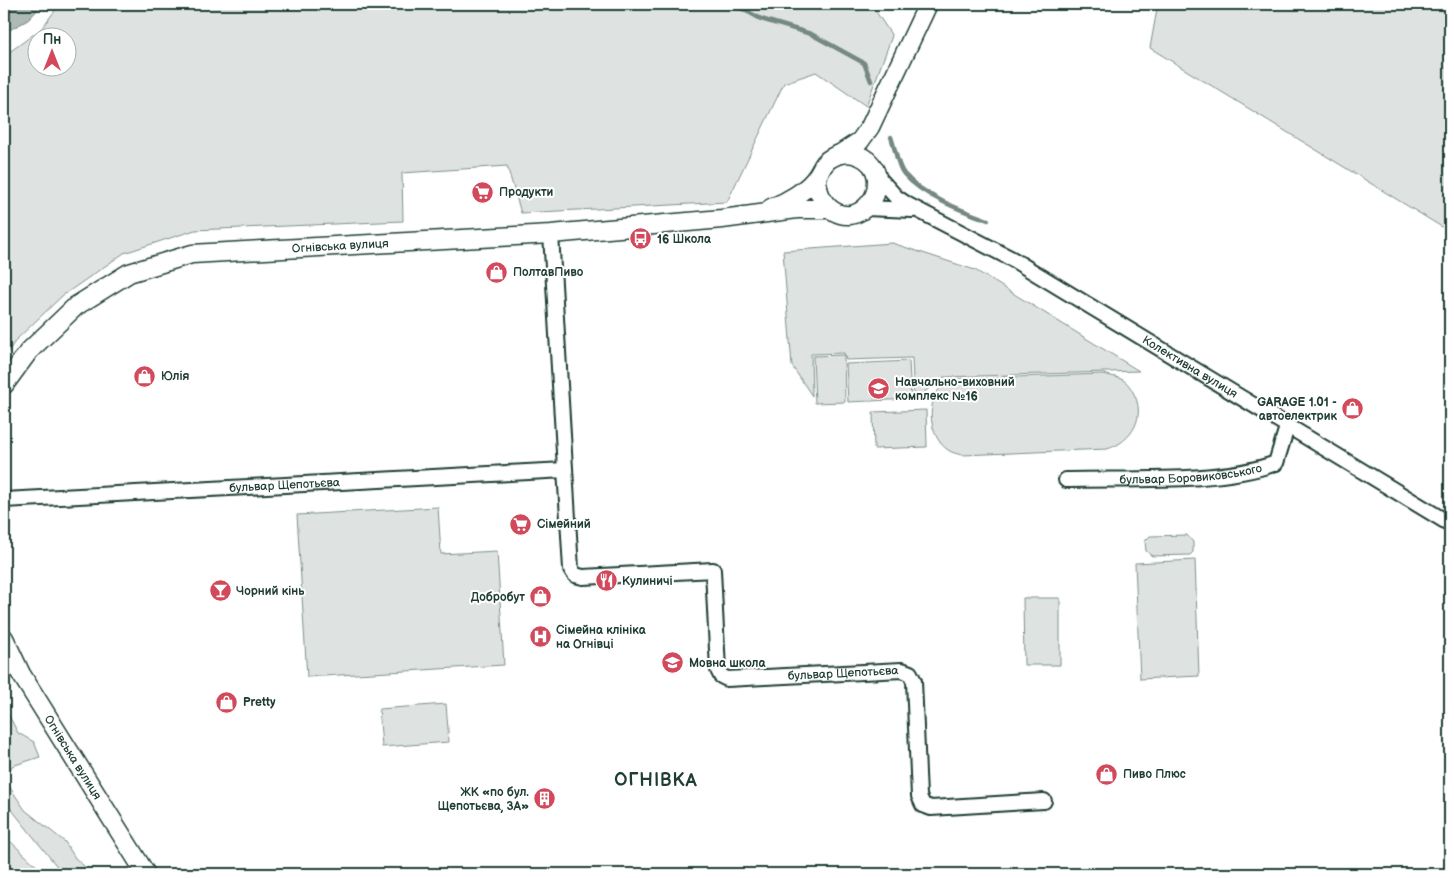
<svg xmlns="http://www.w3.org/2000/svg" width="1454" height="878" font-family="'Balsamiq Sans',sans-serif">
<rect width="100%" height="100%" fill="#fff"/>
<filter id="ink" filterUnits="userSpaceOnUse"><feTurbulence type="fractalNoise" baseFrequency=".02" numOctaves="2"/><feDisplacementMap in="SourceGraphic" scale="10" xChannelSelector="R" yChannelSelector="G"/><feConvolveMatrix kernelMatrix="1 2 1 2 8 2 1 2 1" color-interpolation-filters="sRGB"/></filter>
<g filter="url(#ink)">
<g fill="#dee3e2" stroke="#7e908b" fill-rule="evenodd">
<path d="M60 4H871L892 36 866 106 816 72 784 83 727 202 521 213 507 166 402 173 403 221 195 230 124 253 62 296 16 340 4 358V56L41 29ZM38 38H68V68H38Z"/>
<polygon points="1150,4 1450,4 1450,232 1150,48 1157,9"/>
<polygon points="892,243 975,270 1139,371 944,377 914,400 912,358 846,360 844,353 811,354 812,396 792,366 783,251"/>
<polygon points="844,355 845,402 815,403 813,356"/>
<polygon points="909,361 911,399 848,402 846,364"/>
<path d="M1104 374C1110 376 1118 377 1123 380 1127 382 1131 388 1133 392 1147 416 1132 442 1107 449L963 455C958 454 952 453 948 450 929 437 925 403 942 386 945 383 952 381 956 379Z"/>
<polygon points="926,410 927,447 874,449 873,412"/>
<polygon points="438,507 441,554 497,551 504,665 307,677 297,515"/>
<polygon points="1187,535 1193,542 1193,552 1190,555 1152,556 1146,551 1145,541 1150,536"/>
<polygon points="1195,560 1199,676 1140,679 1135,563"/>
<polygon points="1023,598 1060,598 1060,665 1024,665"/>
<polygon points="446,704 449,742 382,747 379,709"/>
<polygon points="4,706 18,733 34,742 40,757 12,766 5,780 25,810 65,842 75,858 93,874 63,874 4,800"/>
<polygon points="4,833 8,839 45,874 4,874"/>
</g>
<polygon fill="#afbab7" stroke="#758883" points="4,4 43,4 28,20 4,33"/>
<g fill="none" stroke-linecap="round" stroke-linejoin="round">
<g stroke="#758883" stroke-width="4.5">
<polyline points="721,4 743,9 761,19 811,34 864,63 871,81"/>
<path d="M891 137C895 147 897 166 904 174 923 196 960 210 988 220"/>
</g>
<defs>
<g id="minor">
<path id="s1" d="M877 176 896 197 908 205 1012 259 1450 524"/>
<polyline points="866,208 912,210"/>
<path id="s2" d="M551 234 571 569 575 575 583 577 713 570 718 670 721 676 727 679 902 670 910 673 914 681 919 796 923 805 931 808 1044 801"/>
<path id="s3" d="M1066 480C1127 478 1220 484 1276 463L1287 427"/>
<path id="s4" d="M4 500 565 470"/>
</g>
<g id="tertiary">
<polyline points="840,154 860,141 870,127 928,4"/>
<path d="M771 208C787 202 808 190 817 176 822 169 823 162 831 158 849 147 875 157 877 179 877 189 876 196 869 204 847 229 816 208 817 177"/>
<path id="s5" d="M4 385 29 351 76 306 129 273 192 254 551 234 722 219 797 209H830"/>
<path id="s6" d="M4 638 21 674 146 874"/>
</g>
</defs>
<use href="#minor" stroke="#1f3d34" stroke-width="18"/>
<use href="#tertiary" stroke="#1f3d34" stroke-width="21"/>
<use href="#minor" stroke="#fff" stroke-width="14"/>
<use href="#tertiary" stroke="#fff" stroke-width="18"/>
</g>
</g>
<defs>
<symbol id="supermarket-disc" viewBox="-11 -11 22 22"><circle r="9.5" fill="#d1495b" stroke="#fff"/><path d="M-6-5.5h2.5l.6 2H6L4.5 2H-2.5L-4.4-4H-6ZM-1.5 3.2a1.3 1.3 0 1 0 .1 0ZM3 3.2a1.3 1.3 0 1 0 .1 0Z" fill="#fff"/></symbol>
<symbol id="bus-disc" viewBox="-11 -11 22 22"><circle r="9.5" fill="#d1495b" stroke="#fff"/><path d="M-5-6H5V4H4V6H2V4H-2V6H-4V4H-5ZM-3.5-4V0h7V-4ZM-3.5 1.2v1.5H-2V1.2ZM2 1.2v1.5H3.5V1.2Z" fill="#fff"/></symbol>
<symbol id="shop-disc" viewBox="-11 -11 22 22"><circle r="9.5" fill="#d1495b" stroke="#fff"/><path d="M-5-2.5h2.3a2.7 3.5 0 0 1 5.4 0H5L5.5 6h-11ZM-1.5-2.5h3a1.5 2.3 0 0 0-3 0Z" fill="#fff"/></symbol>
<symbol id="school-disc" viewBox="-11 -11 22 22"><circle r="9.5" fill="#d1495b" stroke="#fff"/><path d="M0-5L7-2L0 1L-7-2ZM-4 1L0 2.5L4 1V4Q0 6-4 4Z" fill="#fff"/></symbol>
<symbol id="restaurant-disc" viewBox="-11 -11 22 22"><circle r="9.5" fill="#d1495b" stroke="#fff"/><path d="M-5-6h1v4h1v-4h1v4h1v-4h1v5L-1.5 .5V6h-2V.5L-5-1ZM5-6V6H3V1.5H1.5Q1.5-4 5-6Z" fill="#fff"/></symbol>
<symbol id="bar-disc" viewBox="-11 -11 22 22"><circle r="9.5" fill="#d1495b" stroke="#fff"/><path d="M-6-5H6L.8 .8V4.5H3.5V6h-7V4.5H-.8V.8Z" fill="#fff"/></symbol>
<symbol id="hospital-disc" viewBox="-11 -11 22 22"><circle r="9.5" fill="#d1495b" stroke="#fff"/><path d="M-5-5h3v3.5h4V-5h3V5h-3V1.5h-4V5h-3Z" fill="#fff"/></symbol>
<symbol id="building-disc" viewBox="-11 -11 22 22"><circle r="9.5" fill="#d1495b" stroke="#fff"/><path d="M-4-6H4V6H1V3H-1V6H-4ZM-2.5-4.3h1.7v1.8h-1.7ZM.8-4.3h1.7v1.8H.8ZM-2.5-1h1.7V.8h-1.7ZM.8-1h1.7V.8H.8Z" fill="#fff"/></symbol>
</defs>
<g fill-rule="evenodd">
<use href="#supermarket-disc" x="470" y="180" width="25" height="25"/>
<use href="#bus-disc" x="628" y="226" width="25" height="25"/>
<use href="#shop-disc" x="484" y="260" width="25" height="25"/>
<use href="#shop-disc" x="132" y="364" width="25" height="25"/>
<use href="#school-disc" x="866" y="376" width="25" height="25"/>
<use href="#shop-disc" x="1340" y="396" width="25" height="25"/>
<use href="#supermarket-disc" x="508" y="512" width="25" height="25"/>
<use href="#restaurant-disc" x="594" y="568" width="25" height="25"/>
<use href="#bar-disc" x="208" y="578" width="25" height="25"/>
<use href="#shop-disc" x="528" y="584" width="25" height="25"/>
<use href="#hospital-disc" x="528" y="624" width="25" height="25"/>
<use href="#school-disc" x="660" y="650" width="25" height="25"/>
<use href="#shop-disc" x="214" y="690" width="25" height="25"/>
<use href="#shop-disc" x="1094" y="762" width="25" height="25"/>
<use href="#building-disc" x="532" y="786" width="25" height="25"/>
</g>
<g text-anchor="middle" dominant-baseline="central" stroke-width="4" stroke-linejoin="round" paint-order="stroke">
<g font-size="12" font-weight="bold" fill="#1f3d34" stroke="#fff" text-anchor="start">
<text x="499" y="192">Продукти</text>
<text x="657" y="239">16 Школа</text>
<text x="513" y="272">ПолтавПиво</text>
<text x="161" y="376">Юлія</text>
<text x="895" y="382">Навчально-виховний<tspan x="895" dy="14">комплекс №16</tspan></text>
<text x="1337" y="402" text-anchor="end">GARAGE 1.01 -<tspan x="1337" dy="14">автоелектрик</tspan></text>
<text x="537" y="524">Сімейний</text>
<text x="622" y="581">Кулиничі</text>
<text x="236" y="591">Чорний кінь</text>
<text x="525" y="597" text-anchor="end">Добробут</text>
<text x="556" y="630">Сімейна клініка<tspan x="556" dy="14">на Огнівці</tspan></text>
<text x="689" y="663">Мовна школа</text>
<text x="243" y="702">Pretty</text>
<text x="1123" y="774">Пиво Плюс</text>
<text x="529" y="792" text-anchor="end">ЖК «по бул.<tspan x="529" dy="14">Щепотьєва, 3А»</tspan></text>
</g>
<g font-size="12" fill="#1f3d34" stroke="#fff">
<text stroke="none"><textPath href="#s5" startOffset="384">Огнівська вулиця</textPath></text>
<text stroke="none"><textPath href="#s1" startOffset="368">Колективна вулиця</textPath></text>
<text stroke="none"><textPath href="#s3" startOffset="125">бульвар Боровиковського</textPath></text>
<text stroke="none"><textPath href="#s4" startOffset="281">бульвар Щепотьєва</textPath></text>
<text stroke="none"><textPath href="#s2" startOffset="711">бульвар Щепотьєва</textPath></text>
<text stroke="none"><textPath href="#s6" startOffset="138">Огнівська вулиця</textPath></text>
</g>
<g font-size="18" font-weight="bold" letter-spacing="1" fill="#1f3d34" stroke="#fff">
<text x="656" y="780">ОГНІВКА</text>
</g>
</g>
<rect width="1454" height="878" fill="none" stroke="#fff" stroke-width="20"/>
<rect x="10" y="10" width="1434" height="858" fill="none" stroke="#1f3d34" stroke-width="2" filter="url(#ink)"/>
<g transform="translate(52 52)"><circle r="24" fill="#ffffff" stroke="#a5b1ae"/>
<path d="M0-4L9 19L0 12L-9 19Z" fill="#d1495b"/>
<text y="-8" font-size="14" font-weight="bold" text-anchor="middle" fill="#1f3d34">Пн</text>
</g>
</svg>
